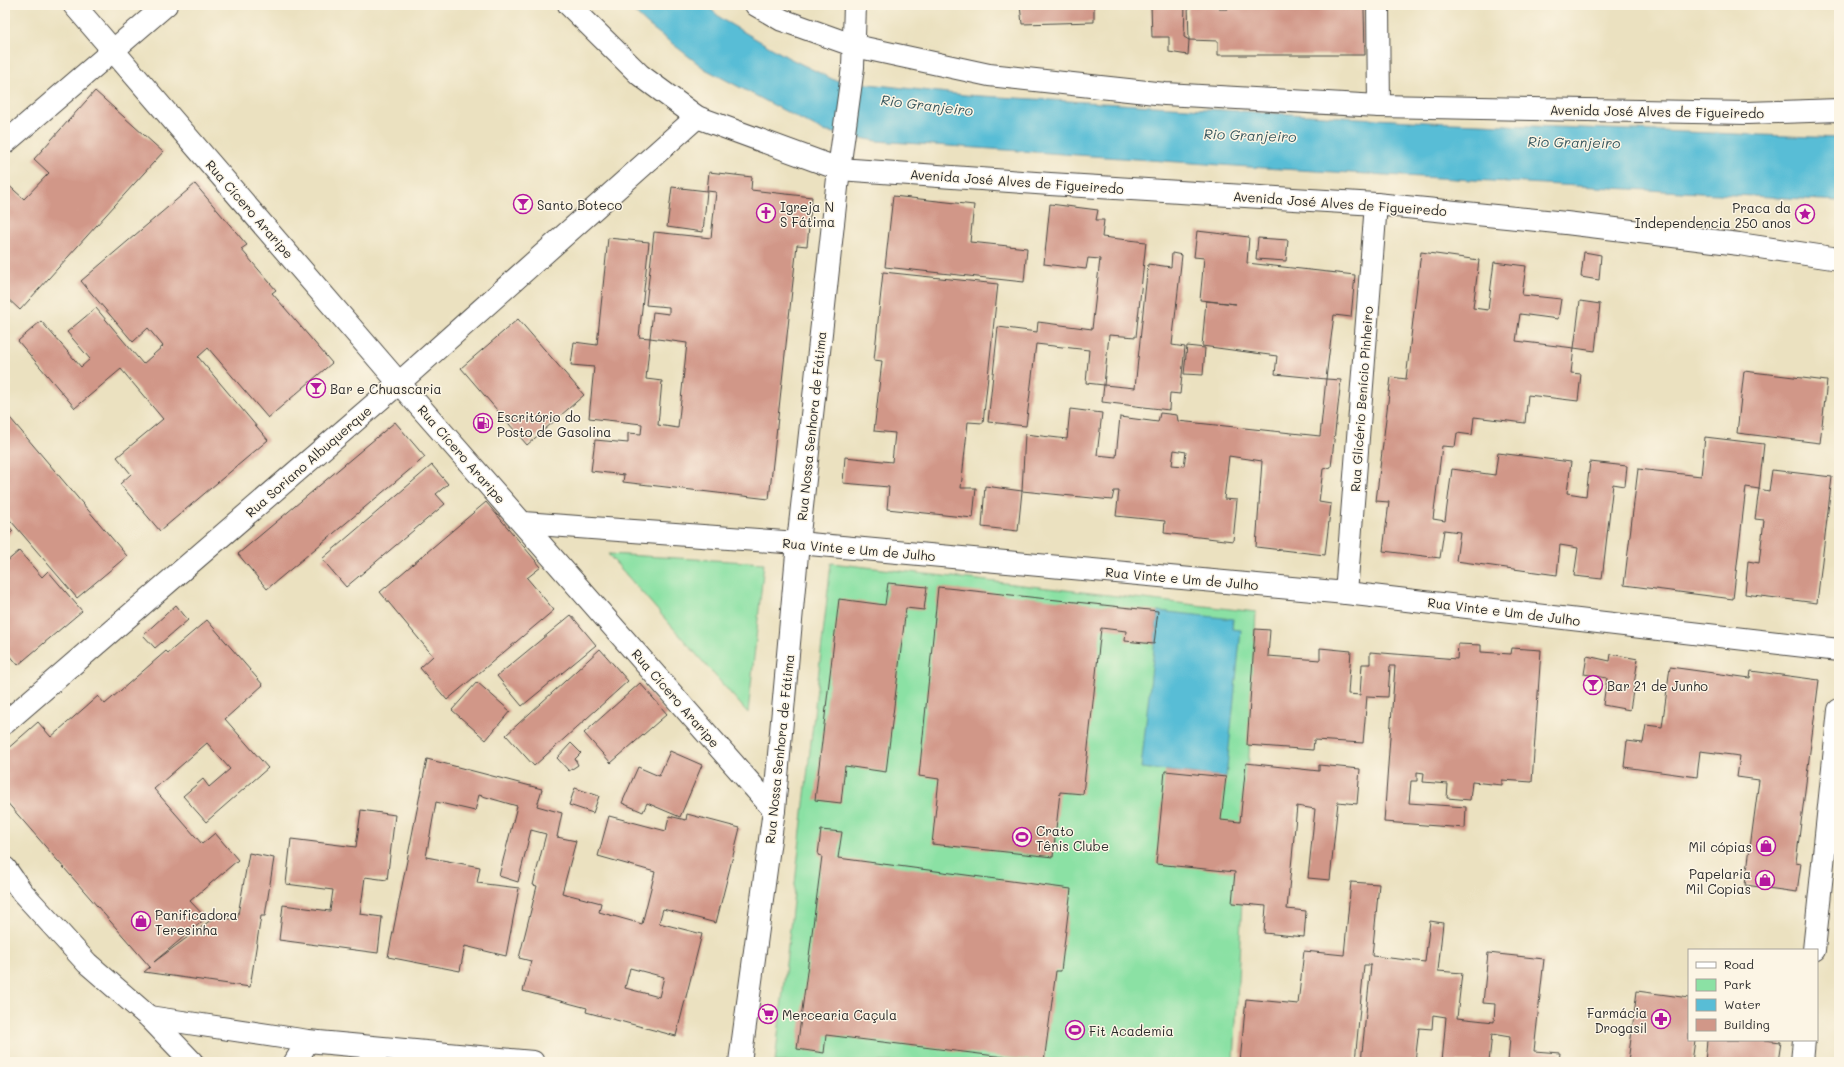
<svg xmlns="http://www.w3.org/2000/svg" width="1844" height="1067" font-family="Mali,sans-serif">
<rect width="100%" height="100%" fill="#fcf5e5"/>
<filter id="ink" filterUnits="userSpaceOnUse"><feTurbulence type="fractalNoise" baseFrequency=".025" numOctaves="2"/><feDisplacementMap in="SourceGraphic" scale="8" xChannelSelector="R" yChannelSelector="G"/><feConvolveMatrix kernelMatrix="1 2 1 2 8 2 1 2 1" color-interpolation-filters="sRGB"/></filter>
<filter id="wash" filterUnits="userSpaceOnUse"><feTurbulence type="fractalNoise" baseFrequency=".012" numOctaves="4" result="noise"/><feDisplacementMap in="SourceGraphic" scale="16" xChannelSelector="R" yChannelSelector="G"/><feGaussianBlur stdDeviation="0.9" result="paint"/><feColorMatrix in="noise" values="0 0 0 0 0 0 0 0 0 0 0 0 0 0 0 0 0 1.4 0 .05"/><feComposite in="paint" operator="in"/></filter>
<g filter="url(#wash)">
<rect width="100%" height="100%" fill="#ebe1c0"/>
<g fill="#8be1a4" stroke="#5b8668">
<polygon points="608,554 764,563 748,713"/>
<polygon points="831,563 1256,612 1234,1062 775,1062"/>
</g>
<g fill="#58bdd6" stroke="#427480">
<polygon points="627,5 706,5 723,20 789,58 834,80 965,95 1427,122 1839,138 1839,201 1264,168 877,141 823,131 705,69 647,24"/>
<polygon points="1158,611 1233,619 1232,629 1241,630 1226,777 1141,768"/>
</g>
<g id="blocks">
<g fill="#d19788" fill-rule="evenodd">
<polygon points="1020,5 1094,5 1094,22 1022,24"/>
<polygon points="1151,5 1185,5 1184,37 1189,40 1188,55 1169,52 1169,37 1152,37"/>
<polygon points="1188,5 1220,5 1219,9 1228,9 1228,5 1358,5 1358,8 1364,8 1365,55 1218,55 1218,41 1189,40"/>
<polygon points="95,91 163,152 20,310 5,296 5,182 24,199 49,173 34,159"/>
<path d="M709 172 752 177 751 190 812 197 807 246 797 245 769 499 623 482 624 475 591 471 595 440 628 443V433L641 434 642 424 589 418 594 367 571 365 574 342 597 345 608 238 649 242 639 337 650 338 653 312 669 314V307L646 305 654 232 711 238 716 192 707 191 703 232 667 227 672 187 707 191ZM650 338 687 343 678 428 658 425 662 381 646 379Z"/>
<polygon points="195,184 247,245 241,249 276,290 272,293 332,363 268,418 208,348 198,357 268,440 160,531 120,484 131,474 117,457 163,419 121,369 75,408 18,341 41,321 81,367 90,359 67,332 96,308 143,364 163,346 148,328 133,342 81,281"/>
<polygon points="893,196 974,205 970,242 1027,248 1024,282 885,267"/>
<polygon points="1050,204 1098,210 1096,220 1104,220 1102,237 1146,242 1136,337 1109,335 1104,385 1086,383 1089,350 1036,344 1026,426 988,422 998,327 1037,332 1038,322 1092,329 1100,259 1088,258 1086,269 1044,264"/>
<path d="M1197 231 1249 237 1247 263 1355 275 1351 317 1334 315 1328 362 1326 379 1341 380 1331 467 1323 469 1319 502 1331 504 1325 555 1256 547 1262 461 1229 456 1224 499 1237 500 1233 541 1164 533 1165 521 1116 516 1119 491H1114L1112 500 1022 491 1025 434 1067 439 1070 409 1102 413 1097 455 1116 457 1120 417 1158 422 1160 413 1177 415 1178 421 1320 436 1326 379 1275 374 1277 356 1202 346 1206 301 1236 304 1200 300 1204 258 1194 257ZM1174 450 1186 452 1184 466 1172 465Z"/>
<polygon points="1258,238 1288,240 1286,261 1256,259"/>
<polygon points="1421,252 1479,260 1473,308 1488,310 1494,262 1526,266 1522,295 1561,299 1558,319 1520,314 1516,341 1574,348 1571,373 1581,374 1578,401 1528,395 1525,423 1474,417 1472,435 1457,433 1455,447 1442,446 1433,519 1445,521 1452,469 1495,475 1498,453 1571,462 1567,493 1586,496 1590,462 1627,466 1625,486 1613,484 1602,579 1574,576 1578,548 1560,545 1557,575 1456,561 1460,532 1444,530 1440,558 1383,551 1389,502 1376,501 1391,377 1406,379"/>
<polygon points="1584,252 1601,255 1599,280 1581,277"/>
<polygon points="1172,253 1182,255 1172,345 1185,347 1180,394 1170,393 1169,410 1102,402 1104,385 1135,388 1148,264 1171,267"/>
<polygon points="883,272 998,284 983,423 968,422 961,488 976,488 973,518 887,509 889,487 843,483 845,457 892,462 895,433 874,431 882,361 874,360"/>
<polygon points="1580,301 1600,304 1595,351 1574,348"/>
<polygon points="518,319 584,395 527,445 461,368"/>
<polygon points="1187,346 1205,348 1203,375 1184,374"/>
<polygon points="1744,371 1827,381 1820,443 1737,433"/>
<polygon points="5,412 127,556 77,598 5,514"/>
<polygon points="395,422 425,457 267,589 238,554"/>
<polygon points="1705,437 1764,444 1759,489 1769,491 1772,470 1832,477 1817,603 1745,594 1748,561 1759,563 1764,520 1755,519 1759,489 1746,487 1733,599 1624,585 1638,469 1701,476"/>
<polygon points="432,465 448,484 436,494 445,504 346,587 322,559"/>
<polygon points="985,486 1022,491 1018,531 982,527"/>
<polygon points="486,502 541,567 527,578 554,610 447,700 420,668 433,656 380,592"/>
<polygon points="5,522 13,531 5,538"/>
<polygon points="19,551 42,577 48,571 82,611 18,665 9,654 5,657 5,563"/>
<polygon points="888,583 927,587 924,610 906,608 886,772 845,766 841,803 815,800 839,599 885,605"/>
<polygon points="938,587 1158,611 1154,644 1125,641 1126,631 1101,628 1083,794 1060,792 1053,857 932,844 939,779 919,776"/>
<polygon points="176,605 188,620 155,648 143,635"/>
<polygon points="571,615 596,645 522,706 497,676"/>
<polygon points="207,620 263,685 225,719 268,768 206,822 183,796 203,779 209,787 230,769 207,743 154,789 202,844 215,833 238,860 190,901 206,918 154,962 215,917 237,920 249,853 274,858 265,916 261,916 250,987 144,972 150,967 5,800 5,751 38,722 51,737 98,696 105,704 166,651 168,653"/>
<polygon points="1255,629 1270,630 1268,656 1320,660 1320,648 1351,651 1348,694 1360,695 1362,664 1370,664 1370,652 1457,659 1458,644 1481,645 1481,652 1511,654 1512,648 1541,650 1532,782 1502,780 1502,785 1472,782 1470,800 1447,798 1448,784 1423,782 1424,773 1417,772 1417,781 1411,781 1409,803 1466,807 1465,828 1384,822 1395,666 1390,666 1388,697 1367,696 1363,743 1314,740 1313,750 1247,745"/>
<polygon points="600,649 628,681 534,766 506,735"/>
<polygon points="1611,654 1638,659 1630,710 1603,705 1607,678 1584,674 1587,656 1610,661"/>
<polygon points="1670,667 1750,678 1751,671 1819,680 1796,862 1801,863 1797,892 1745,885 1759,780 1737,777 1740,756 1700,751 1697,777 1624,767 1627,741 1643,743 1646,725 1662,727"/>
<polygon points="477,682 510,711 486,740 452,710"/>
<polygon points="640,683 667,714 611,763 584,733"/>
<polygon points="571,743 581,753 575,759 578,765 569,771 557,758"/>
<polygon points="670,751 702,765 680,817 647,803 643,812 622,803 638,767 659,776"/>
<path d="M427 759 542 789 537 806 562 813 557 837 576 841 562 893 601 903 599 912 642 924 655 872 598 856 609 816 666 831 669 816 686 820 687 814 740 828 716 923 663 909 659 923 702 934 676 1036 586 1012 587 1008 523 991 531 961 519 958 537 886 533 885 546 834 531 830 518 882 499 876 517 806 479 795 475 811 436 802 426 857 480 867 477 883 519 888 506 956 465 946 460 971 388 957ZM630 968 664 977 659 997 625 988Z"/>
<polygon points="1246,763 1319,771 1319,765 1360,769 1357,804 1338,802 1330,880 1308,878 1315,809 1297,806 1287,909 1306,911 1304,937 1264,933 1266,906 1232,903 1235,872 1156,864 1165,771 1226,777 1221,820 1240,822"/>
<polygon points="575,788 599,796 593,813 569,805"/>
<polygon points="361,810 395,815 387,880 365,877 360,914 382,917 378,953 279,940 283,905 330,911 333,890 286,884 291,839 356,847"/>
<polygon points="821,830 842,832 838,858 1071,889 1061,971 1056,971 1044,1062 826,1035 824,1053 797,1049 822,856 818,855"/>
<polygon points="1351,882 1379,884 1372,956 1425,962 1430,921 1443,923 1438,971 1462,973 1457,1018 1494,1022 1495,1004 1483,1003 1488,953 1544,959 1534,1051 1560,1053 1559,1062 1508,1062 1510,1037 1492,1034 1489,1062 1442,1062 1446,1017 1433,1015 1432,1029 1419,1028 1415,1062 1361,1062 1371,965 1364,965 1355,1062 1240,1062 1246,999 1298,1004 1304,951 1344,955"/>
<polygon points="1637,991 1689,998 1689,1040 1695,1040 1692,1062 1628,1062"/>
<polygon points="1707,1040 1764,1040 1781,1042 1778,1062 1705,1062"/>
</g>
</g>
</g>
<g filter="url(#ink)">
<use href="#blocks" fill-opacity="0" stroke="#484641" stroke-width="1"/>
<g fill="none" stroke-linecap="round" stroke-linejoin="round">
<defs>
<g id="minor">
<polyline points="74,5 399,383 774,810"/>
<polyline points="569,5 640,75 697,117 839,169 1050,184 1376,204 1566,223 1739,244 1839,259"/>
<polyline points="756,5 782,20 855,46 989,75 1165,94 1379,106 1747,113 1839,110"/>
<polyline points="1378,5 1379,106"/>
<polyline points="5,143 166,5"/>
<polyline points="523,523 798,543 1346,593 1839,650"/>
<polyline points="1346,593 1376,204"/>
<polyline points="5,723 399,383 697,117"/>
<polyline points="1814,950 1839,710"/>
<polyline points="740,1062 774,810 798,543 839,169 853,67 855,5"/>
<polyline points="1802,1062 1804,1040"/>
</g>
<g id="tertiary">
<polyline points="5,868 22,892 87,963 149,1017 192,1062"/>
<polyline points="149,1017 308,1041 533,1062"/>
<polyline points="295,1062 308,1041"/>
</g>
</defs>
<use href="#minor" stroke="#484641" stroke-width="24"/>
<use href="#tertiary" stroke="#484641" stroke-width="24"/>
<use href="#minor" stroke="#fff" stroke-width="22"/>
<use href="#tertiary" stroke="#fff" stroke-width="22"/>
</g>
</g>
<defs>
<symbol id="bar-ring" viewBox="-11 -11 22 22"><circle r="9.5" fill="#fcf5e5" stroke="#b5179e" stroke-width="1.5"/><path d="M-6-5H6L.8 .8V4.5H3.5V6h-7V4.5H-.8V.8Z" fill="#b5179e"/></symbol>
<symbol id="church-ring" viewBox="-11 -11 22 22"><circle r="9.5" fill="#fcf5e5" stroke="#b5179e" stroke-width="1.5"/><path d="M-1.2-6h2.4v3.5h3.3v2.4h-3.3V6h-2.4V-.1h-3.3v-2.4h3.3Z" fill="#b5179e"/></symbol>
<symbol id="sight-ring" viewBox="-11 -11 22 22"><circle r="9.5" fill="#fcf5e5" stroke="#b5179e" stroke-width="1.5"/><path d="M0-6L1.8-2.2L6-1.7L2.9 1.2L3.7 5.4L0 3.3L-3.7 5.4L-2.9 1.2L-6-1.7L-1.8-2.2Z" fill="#b5179e"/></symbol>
<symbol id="fuel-ring" viewBox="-11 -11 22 22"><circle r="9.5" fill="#fcf5e5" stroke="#b5179e" stroke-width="1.5"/><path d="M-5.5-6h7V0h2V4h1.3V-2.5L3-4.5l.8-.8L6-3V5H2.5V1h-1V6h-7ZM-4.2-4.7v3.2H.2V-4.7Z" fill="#b5179e"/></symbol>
<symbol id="stadium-ring" viewBox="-11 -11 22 22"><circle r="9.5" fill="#fcf5e5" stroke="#b5179e" stroke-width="1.5"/><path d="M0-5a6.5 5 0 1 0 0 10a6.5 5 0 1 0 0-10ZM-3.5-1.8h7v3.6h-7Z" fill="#b5179e"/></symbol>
<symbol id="shop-ring" viewBox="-11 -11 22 22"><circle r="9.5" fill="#fcf5e5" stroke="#b5179e" stroke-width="1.5"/><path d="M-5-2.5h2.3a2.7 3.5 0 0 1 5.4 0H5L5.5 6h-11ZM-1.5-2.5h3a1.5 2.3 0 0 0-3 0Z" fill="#b5179e"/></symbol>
<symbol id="supermarket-ring" viewBox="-11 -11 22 22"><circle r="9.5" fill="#fcf5e5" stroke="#b5179e" stroke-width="1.5"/><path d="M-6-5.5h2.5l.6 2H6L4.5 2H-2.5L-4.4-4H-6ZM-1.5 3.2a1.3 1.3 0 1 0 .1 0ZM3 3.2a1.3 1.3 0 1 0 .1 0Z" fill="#b5179e"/></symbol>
<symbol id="pharmacy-ring" viewBox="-11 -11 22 22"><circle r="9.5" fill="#fcf5e5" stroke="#b5179e" stroke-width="1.5"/><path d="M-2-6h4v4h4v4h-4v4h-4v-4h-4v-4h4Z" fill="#b5179e"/></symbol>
</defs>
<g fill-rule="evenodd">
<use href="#bar-ring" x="512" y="193" width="22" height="22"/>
<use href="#church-ring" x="755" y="202" width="22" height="22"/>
<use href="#sight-ring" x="1794" y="203" width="22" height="22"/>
<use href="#bar-ring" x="305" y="377" width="22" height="22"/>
<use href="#fuel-ring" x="472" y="412" width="22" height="22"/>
<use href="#bar-ring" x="1582" y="674" width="22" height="22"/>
<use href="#stadium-ring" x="1011" y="826" width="22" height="22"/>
<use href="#shop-ring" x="1755" y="835" width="22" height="22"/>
<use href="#shop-ring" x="1754" y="869" width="22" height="22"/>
<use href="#shop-ring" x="130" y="910" width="22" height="22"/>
<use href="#supermarket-ring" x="757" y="1003" width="22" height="22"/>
<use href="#pharmacy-ring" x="1650" y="1008" width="22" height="22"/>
<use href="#stadium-ring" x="1064" y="1019" width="22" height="22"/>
</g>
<g text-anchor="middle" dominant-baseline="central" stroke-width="3" stroke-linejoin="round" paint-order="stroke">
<g font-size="13" fill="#2b2b2b" stroke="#fcf5e5">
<text transform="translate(1657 111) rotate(1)">Avenida José Alves de Figueiredo</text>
<text transform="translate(1017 181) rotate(4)">Avenida José Alves de Figueiredo</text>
<text transform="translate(1340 203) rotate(4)">Avenida José Alves de Figueiredo</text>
<text transform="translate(250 209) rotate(49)">Rua Cícero Araripe</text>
<text transform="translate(1361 399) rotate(-86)">Rua Glicério Benício Pinheiro</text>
<text transform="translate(811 426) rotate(-84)">Rua Nossa Senhora de Fátima</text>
<text transform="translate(462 454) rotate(49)">Rua Cícero Araripe</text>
<text transform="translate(308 461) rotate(-41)">Rua Soriano Albuquerque</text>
<text transform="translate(859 549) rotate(5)">Rua Vinte e Um de Julho</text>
<text transform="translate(1182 578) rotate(5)">Rua Vinte e Um de Julho</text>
<text transform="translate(1504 611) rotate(7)">Rua Vinte e Um de Julho</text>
<text transform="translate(676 698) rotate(49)">Rua Cícero Araripe</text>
<text transform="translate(779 749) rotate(-84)">Rua Nossa Senhora de Fátima</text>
</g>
<g font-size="13" fill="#2b2b2b" stroke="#fcf5e5" text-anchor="start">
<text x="537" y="204">Santo Boteco</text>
<text x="780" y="206">Igreja N<tspan x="780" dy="15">S Fátima</tspan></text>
<text x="1791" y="207" text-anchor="end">Praca da<tspan x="1791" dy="15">Independencia 250 anos</tspan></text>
<text x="330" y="388">Bar e Chuascaria</text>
<text x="497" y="416">Escritório do<tspan x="497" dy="15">Posto de Gasolina</tspan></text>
<text x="1607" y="685">Bar 21 de Junho</text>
<text x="1036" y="830">Crato<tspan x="1036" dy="15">Tênis Clube</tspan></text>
<text x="1752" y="846" text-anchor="end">Mil cópias</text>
<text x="1751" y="873" text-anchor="end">Papelaria<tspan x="1751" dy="15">Mil Copias</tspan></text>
<text x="155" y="914">Panificadora<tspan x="155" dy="15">Teresinha</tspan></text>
<text x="1647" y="1012" text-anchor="end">Farmácia<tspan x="1647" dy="15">Drogasil</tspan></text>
<text x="782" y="1014">Mercearia Caçula</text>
<text x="1089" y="1030">Fit Academia</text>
</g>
<g font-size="14" font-style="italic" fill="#38575e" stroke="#fcf5e5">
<text transform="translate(927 105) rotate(7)">Rio Granjeiro</text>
<text transform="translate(1250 135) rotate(2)">Rio Granjeiro</text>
<text transform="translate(1574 142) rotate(1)">Rio Granjeiro</text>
</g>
</g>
<rect width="1844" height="1067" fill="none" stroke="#fcf5e5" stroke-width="20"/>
<rect x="1688" y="949" width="130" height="92" fill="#fcf5e5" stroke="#a8a49b"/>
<rect x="1696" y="962" width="20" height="6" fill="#ffffff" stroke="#a8a49b"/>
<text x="1724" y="969" font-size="12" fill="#2b2b2b">Road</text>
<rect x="1696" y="979" width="20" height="12" fill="#8be1a4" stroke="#a8a49b"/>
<text x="1724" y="989" font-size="12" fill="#2b2b2b">Park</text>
<rect x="1696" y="999" width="20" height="12" fill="#58bdd6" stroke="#a8a49b"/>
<text x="1724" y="1009" font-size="12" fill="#2b2b2b">Water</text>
<rect x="1696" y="1019" width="20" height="12" fill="#d19788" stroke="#a8a49b"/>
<text x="1724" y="1029" font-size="12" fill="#2b2b2b">Building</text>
</svg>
